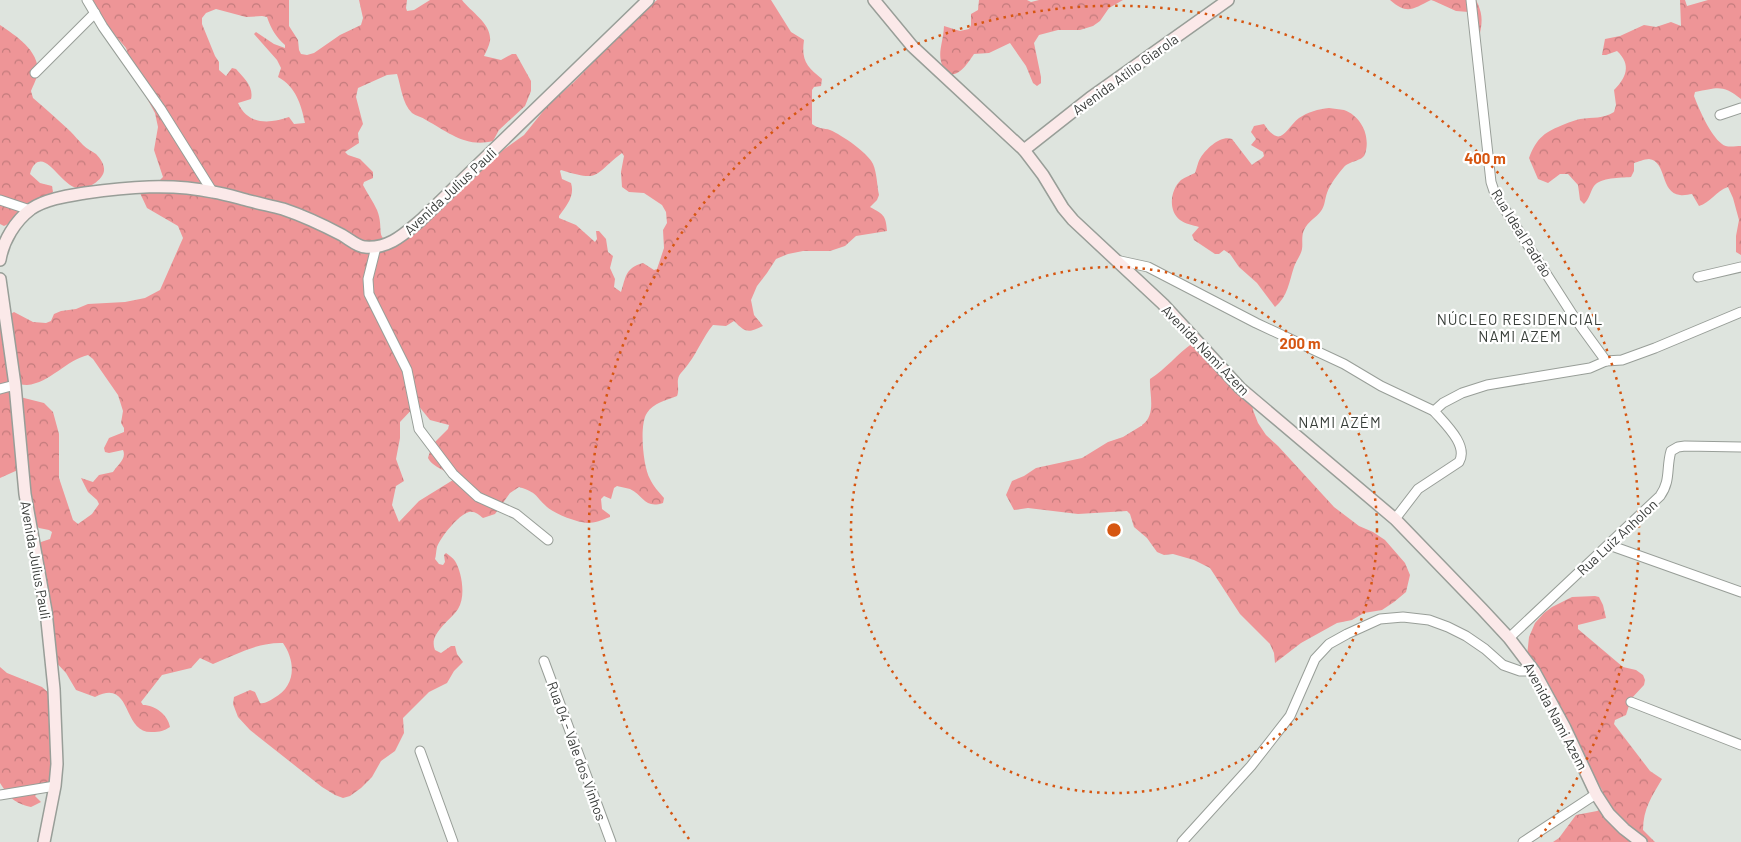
<svg xmlns="http://www.w3.org/2000/svg" width="1741" height="842" font-family="Barlow,sans-serif">
<defs>
<pattern id="forest-crowns" width="20" height="18" patternUnits="userSpaceOnUse" patternTransform="scale(1.25)"><rect width="20" height="18" fill="#ee9597"/><path d="M2 6a3 3 0 1 1 6 0M12 15a3 3 0 1 1 6 0" fill="none" stroke="#c27b7c"/></pattern>
</defs>
<rect width="100%" height="100%" fill="#dee4de"/>
<g fill="url(#forest-crowns)" fill-rule="evenodd">
<path d="M86 0H289V26L298 40 299 50 301 54 307 55 314 53 340 35 361 25 363 18 359 0H407L406 8 407 11 414 10 430 0H462C471 12 492 24 490 41 489 46 486 52 484 56L501 60 512 54H516L531 81V91L525 106 499 130 493 141C466 148 448 132 426 120 422 117 416 116 412 113 402 103 401 86 397 74L387 75 358 88 356 97 363 124 358 133 359 143 345 152 348 155 360 159 373 172V178L364 182 363 185C367 193 373 201 377 210 386 232 370 244 405 240L412 232 422 226 503 150 524 135 548 105 573 83 635 19 657 0H771L791 32 804 40C801 61 807 67 822 79L821 86 814 87 812 90V124C818 129 824 128 830 130 842 135 868 153 873 164 877 173 877 186 879 195L877 200 870 207C883 214 886 215 887 231L856 236 845 246 830 251H803L788 254 776 259 767 273 757 286 751 300 754 315 763 326C748 333 746 333 734 321L726 326 713 325C703 337 698 351 689 363 686 368 681 372 679 376 676 383 680 389 677 396 667 400 653 403 647 413 639 424 643 467 650 479 653 486 659 492 664 498L663 503C645 509 644 496 630 489 626 488 621 487 617 486L614 488 611 499 604 496 601 499 602 509 610 515V517C602 520 595 523 587 523 576 522 555 514 547 507 534 495 538 493 519 487L510 493 495 514 483 518C479 515 475 511 469 512 458 515 441 537 437 547 436 551 436 556 435 559L439 564 443 565 445 562 444 555 446 553C449 555 453 558 455 561 462 572 466 597 458 609 450 621 428 634 435 650L441 653 451 646H455L457 654 463 662 454 671 447 683 429 692 403 718 404 733 395 751 381 761 372 777 361 788 350 796 343 798 335 795 322 787 250 730 238 717 233 704 234 697 250 690 255 692 260 703C265 704 269 701 274 698 296 686 296 662 283 643 258 642 235 655 213 664L200 658 191 668 162 675 141 702 143 705C155 705 168 715 170 727 164 731 160 732 152 732 121 733 133 677 95 697L76 690 66 673 53 659 37 549 41 542 50 539 52 532 49 530 39 528 34 523 20 469 0 478V320L14 312 33 322 46 323 51 321 54 314 61 311 76 309 88 304 125 302 145 298 160 290 183 238 178 226 147 208 140 193 144 185 159 181 163 177 154 150 158 127 155 113 138 82 126 48 90 6ZM216 9 246 17 262 16 267 17C271 29 276 37 285 45V48L274 44 256 32 254 34 277 60 281 68 278 77C296 87 301 104 305 123L294 124 289 117C269 124 248 125 238 103L251 99C254 87 244 78 236 69L232 68 226 76 219 70V62L215 56 202 24V18L206 13ZM622 153 624 156 621 172 622 187 629 192 644 193 662 205 666 212 667 223 663 230 664 248 657 269 654 270 643 263C625 268 626 277 621 292L614 287 615 279 610 268 613 256 608 252 606 239 599 231H596L597 239 595 242 576 225 559 218V216C567 205 575 196 571 183L562 179 560 171 561 170C601 182 592 176 622 153ZM88 355 93 359 118 395 123 411 121 423 124 428V432L109 438 104 448 105 452 109 453 123 450C127 459 117 465 113 472L99 475 93 482 81 478 88 492 97 500 99 504 92 514 78 524 73 520 59 478V434L53 412 44 403 20 397 11 382C16 383 22 385 27 385 50 383 66 360 88 355ZM417 404 430 420 449 425 448 429 432 445 428 458C434 469 448 469 453 480L419 501 399 522 392 505 396 486 404 481 396 459 400 438V422Z"/>
<path d="M979 0H1027L1031 2 1039 0H1123L1109 8 1100 21 1093 26 1080 30H1058L1039 35 1034 43 1041 77V83L1037 86 1033 83 1026 66 1010 43 989 53 974 54C967 64 961 75 948 75 934 57 943 47 944 26L960 31 969 29 971 25V14L978 10Z"/>
<path d="M1390 0H1476C1482 12 1483 20 1480 33L1469 12 1456 11 1434 1 1431 0C1413 9 1407 15 1390 0Z"/>
<path d="M1680 0H1685L1687 6 1708 0H1741V99C1722 84 1718 88 1695 92L1694 96C1699 109 1710 135 1722 144 1726 148 1735 146 1741 146V255L1736 252V236L1739 220 1733 198 1728 187C1716 191 1710 203 1699 206L1692 194C1689 194 1684 196 1680 195 1660 193 1667 161 1649 159 1644 159 1638 162 1634 163V171L1631 177C1620 178 1601 177 1594 186 1590 192 1590 198 1584 204L1580 200 1578 185 1568 174H1560L1548 183 1538 179 1529 158C1537 137 1545 132 1565 124 1570 122 1575 120 1580 119 1593 117 1603 119 1614 112L1616 105 1614 90C1626 78 1632 65 1617 51L1606 55H1602L1605 39 1620 36 1644 25 1656 27 1671 22 1681 26Z"/>
<path d="M0 25C16 36 39 50 38 73 37 78 33 86 31 91L33 98C46 109 58 120 70 131 75 136 79 141 83 145 87 149 92 151 96 154 100 158 105 165 104 171 103 177 97 182 92 185 66 203 51 150 35 164 32 167 31 170 30 174L40 183 52 186 53 192C39 206 22 218 4 226L0 224Z"/>
<path d="M1329 108C1334 109 1339 109 1344 110 1361 116 1371 136 1365 154 1363 161 1349 161 1344 167 1338 174 1330 184 1327 193 1325 198 1325 206 1321 211 1316 218 1308 221 1304 230 1301 237 1303 243 1302 249 1301 255 1296 261 1294 267 1289 282 1288 296 1275 307L1257 283 1239 267 1230 254 1224 250 1219 254H1215L1194 240 1192 235 1199 227C1193 225 1185 224 1180 220 1168 211 1170 190 1181 180 1185 177 1191 175 1195 173 1197 168 1198 161 1201 157 1207 148 1221 135 1232 139L1252 165C1256 161 1261 160 1264 156L1263 152 1251 145 1256 139 1251 132 1254 126 1264 124C1281 150 1285 129 1299 118 1308 112 1318 109 1329 108Z"/>
<path d="M1193 343 1251 395 1253 410 1258 423 1266 435 1278 446 1334 507 1359 526 1373 532 1385 540 1405 563 1410 575 1406 592 1394 602 1382 610 1364 613 1352 620 1337 623 1301 643 1275 663 1274 653 1270 644 1240 614 1210 568 1194 560 1173 554 1164 555 1157 552 1147 538 1134 527 1130 514 1127 511 1078 514 1028 508 1014 510 1006 495 1012 481 1024 476 1036 468 1082 458 1108 442 1123 437 1141 426H1142V425C1157 415 1149 393 1150 379 1166 369 1177 354 1193 343Z"/>
<path d="M1595 596 1599 597 1603 605 1606 618 1578 625V629L1623 667 1636 670 1643 675 1645 680 1644 685 1631 699 1626 715 1615 720 1614 724 1650 771 1662 779C1652 796 1643 809 1643 830L1655 842H1553L1559 838 1576 815 1597 811 1607 806 1602 790 1579 748 1574 734 1527 656 1529 637 1535 623 1544 613 1552 607 1572 597Z"/>
<path d="M0 667 7 673 42 687 52 696 58 715 63 757 54 776 35 796 41 802 31 807C14 803 10 798 0 783Z"/>
</g>
<g fill="none" stroke-linecap="round" stroke-linejoin="round">
<defs>
<g id="street">
<polyline points="87,0 103,27 160,108 212,191"/>
<polyline points="1471,0 1491,182 1495,194 1574,317 1606,361"/>
<polyline points="35,73 95,13"/>
<polyline points="1720,115 1741,108"/>
<polyline points="0,200 30,210"/>
<polyline points="376,247 368,279 369,294 407,370 419,429 453,474 478,497 516,514 548,540"/>
<polyline points="1116,260 1148,267 1256,323 1344,364 1381,386 1434,411"/>
<polyline points="1698,277 1741,267"/>
<polyline points="0,389 15,385"/>
<path d="M1395 519 1418 489 1459 462C1469 445 1444 423 1434 411L1443 403 1462 393 1487 385 1590 368 1606 361 1622 360 1655 348 1741 312"/>
<polyline points="1609,545 1741,592"/>
<path d="M1509 638 1660 496C1671 481 1666 468 1671 451L1678 447 1685 446 1741 447"/>
<polyline points="544,661 611,842"/>
<polyline points="1631,702 1741,745"/>
<polyline points="420,751 453,842"/>
<polyline points="0,795 55,786"/>
<polyline points="1182,842 1251,766 1290,716 1315,659 1329,644 1347,634 1380,619 1403,617 1429,620 1448,627 1466,636 1485,649 1503,665 1520,671 1534,671"/>
<polyline points="1523,842 1596,794"/>
</g>
<g id="secondary">
<polyline points="874,0 912,46 1024,150 1043,175 1063,208 1073,220 1163,304 1240,388 1395,519 1482,609 1509,638 1534,671 1565,728 1596,794 1609,814 1624,829 1641,842"/>
<polyline points="1024,150 1090,98 1228,0"/>
<path d="M0 260C3 241 15 221 31 209 46 199 67 196 85 193 127 187 171 183 213 192 226 194 238 198 250 201 261 204 272 206 283 209 304 216 323 225 342 235 349 239 358 247 365 247 389 249 404 234 421 220L648 0"/>
<polyline points="0,279 15,385 25,494 46,611 54,689 57,764 55,786 44,842"/>
</g>
</defs>
<use href="#street" stroke="#989e98" stroke-width="11"/>
<use href="#secondary" stroke="#989e98" stroke-width="14"/>
<use href="#street" stroke="#fff" stroke-width="9"/>
<use href="#secondary" stroke="#fbe9e9" stroke-width="11"/>
</g>
<g fill="none" stroke="#d65611" stroke-width="2.5" stroke-dasharray="2.5 5">
<circle cx="1114" cy="530" r="263"/>
<path d="M689 839A525 525 0 1 1 1539 839"/>
</g>
<g text-anchor="middle" dominant-baseline="central" stroke-width="4.5" stroke-linejoin="round" paint-order="stroke">
<g font-size="14" fill="#393c3a" stroke="#fff">
<text transform="translate(1125 74) rotate(-36)">Avenida Atílio Giarola</text>
<text transform="translate(450 191) rotate(-43)">Avenida Julius Pauli</text>
<text transform="translate(1522 233) rotate(58)">Rua Ideal Padrão</text>
<text transform="translate(1206 350) rotate(46)">Avenida Nami Azem</text>
<text transform="translate(1617 537) rotate(-43)">Rua Luiz Anholon</text>
<text transform="translate(36 560) rotate(80)">Avenida Julius Pauli</text>
<text transform="translate(1556 716) rotate(62)">Avenida Nami Azem</text>
<text transform="translate(577 751) rotate(70)">Rua 04 - Vale dos Vinhos</text>
</g>
<g font-size="15" letter-spacing="1" fill="#383e39" stroke="#fff">
<text x="1520" y="319">NÚCLEO RESIDENCIAL<tspan x="1520" dy="17">NAMI AZEM</tspan></text>
<text x="1340" y="422">NAMI AZÉM</text>
</g>
</g>
<circle cx="1114" cy="530" r="8" fill="#d65611" stroke="#fff" stroke-width="2.5"/>
<g font-size="15" text-anchor="middle" font-weight="bold" fill="#d65611" stroke="#fff" stroke-width="4.5" stroke-linejoin="round" paint-order="stroke">
<text x="1485" y="164">400 m</text>
<text x="1300" y="349">200 m</text>
</g>
</svg>
